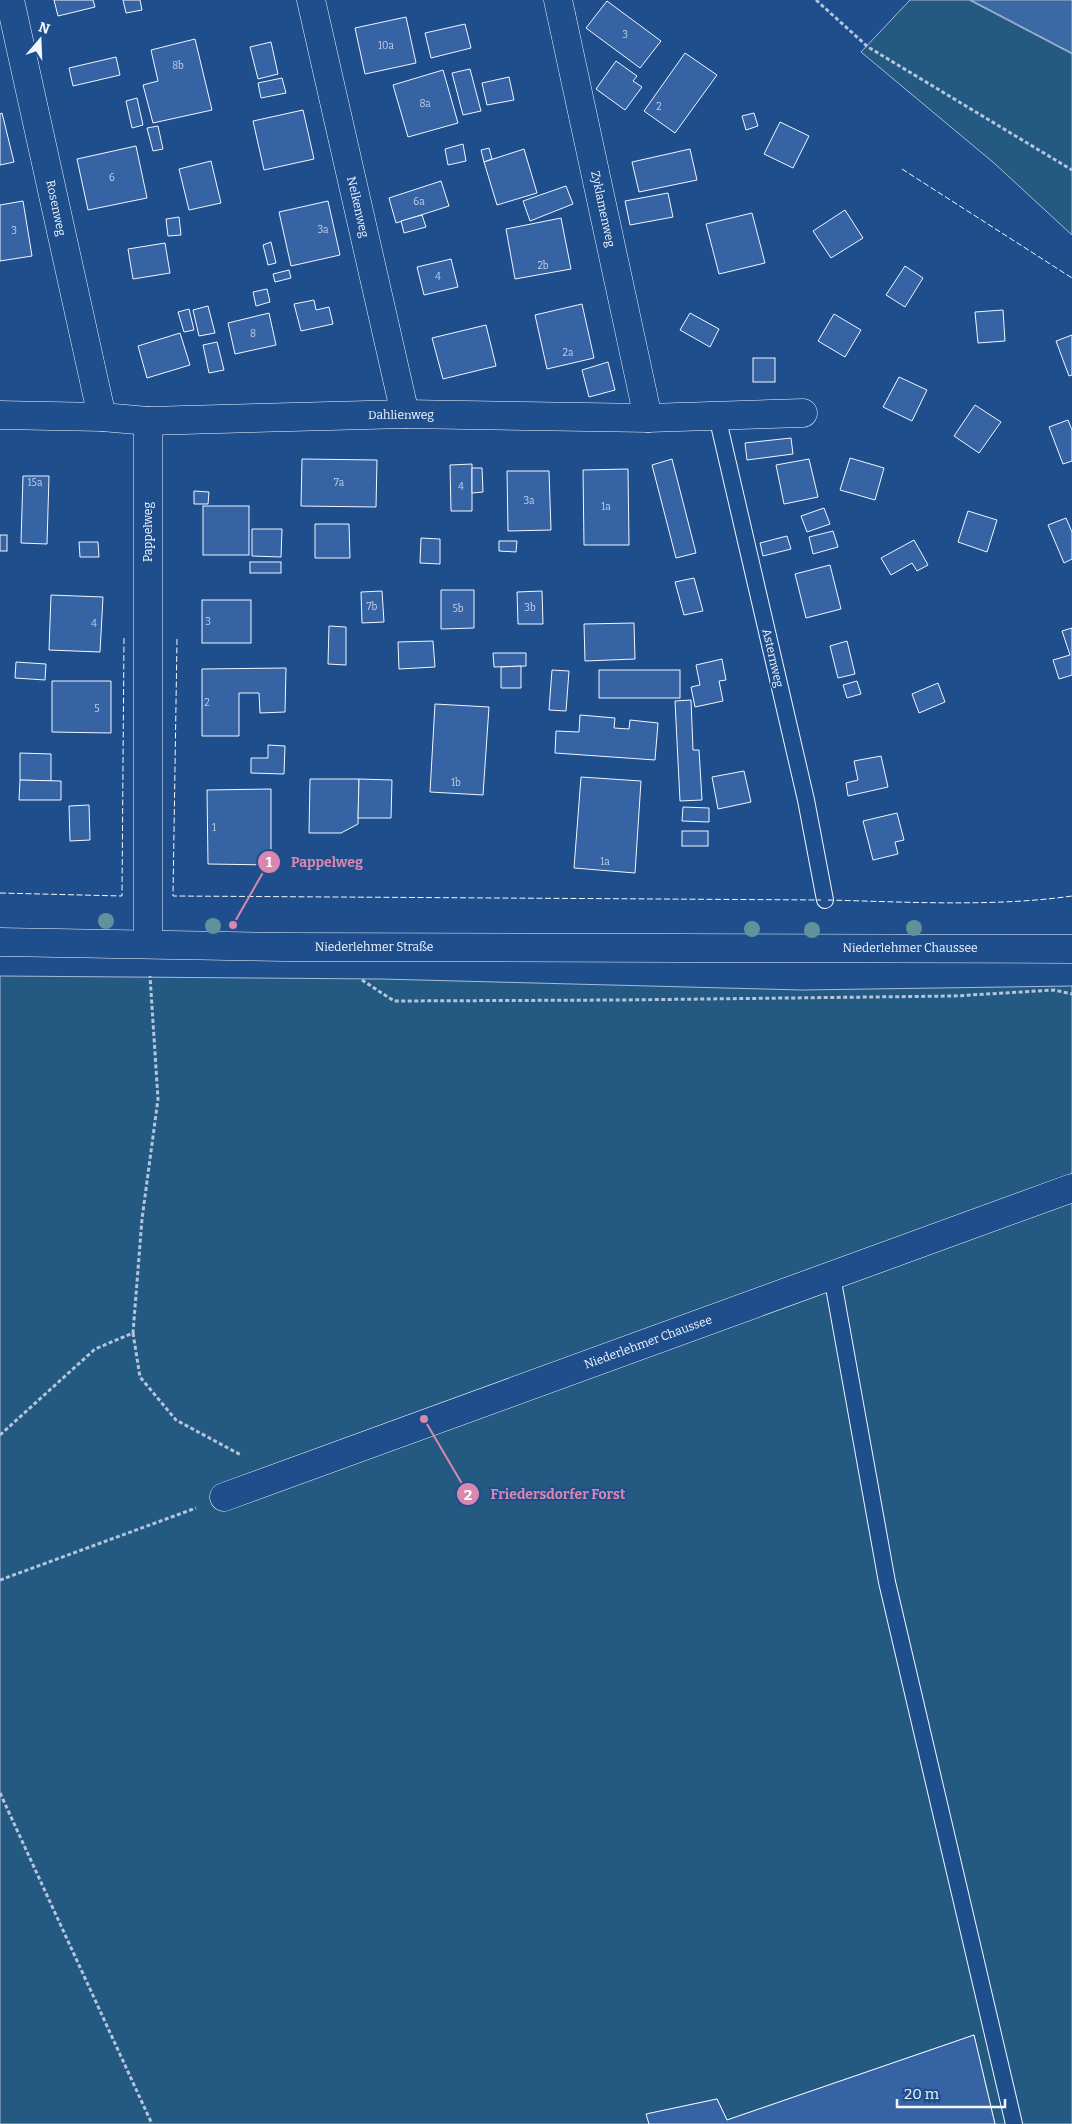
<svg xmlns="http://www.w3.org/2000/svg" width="1072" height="2124" font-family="Bitter,serif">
<rect width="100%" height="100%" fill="#1f4e8c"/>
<g fill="#245a82" stroke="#a8bbd7">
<polygon points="910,0 969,0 1072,54 1072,235 994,163 861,52"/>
<polygon points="0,976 381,979 802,990 1072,986 1072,2124 995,2124 974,2035 727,2120 717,2099 647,2114 649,2124 0,2124"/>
</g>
<polygon fill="#3b69a3" stroke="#a8bbd7" points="971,0 1072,0 1072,53"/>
<g fill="#3563a3" stroke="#f2f6ff">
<polygon points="54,0 93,0 95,7 58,16"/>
<polygon points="123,0 140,0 142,10 126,13"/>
<polygon points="607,1 661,41 640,68 586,28"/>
<polygon points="406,17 416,63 365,74 355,28"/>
<polygon points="465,24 471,48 431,58 425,33"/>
<polygon points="195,39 212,110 153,123 143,85 158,81 151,50"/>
<polygon points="271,42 278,74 258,79 250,47"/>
<polygon points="685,53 717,75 675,133 644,111"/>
<polygon points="116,57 120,75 73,86 69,68"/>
<polygon points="616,61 637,76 633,81 642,87 625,110 596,89"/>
<polygon points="470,69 481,111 463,115 452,73"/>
<polygon points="443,70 458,123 408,137 393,85"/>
<polygon points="509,77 514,100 487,105 482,83"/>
<polygon points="282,78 286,93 261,98 258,83"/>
<polygon points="137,98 143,125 132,128 126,101"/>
<polygon points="303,110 314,159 264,170 253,121"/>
<polygon points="2,113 14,162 0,165 0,114"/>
<polygon points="754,113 758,126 746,130 742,116"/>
<polygon points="780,122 809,136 793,168 764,154"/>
<polygon points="158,126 163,149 153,151 147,128"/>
<polygon points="463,144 466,161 448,165 445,149"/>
<polygon points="136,146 147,198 88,210 77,159"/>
<polygon points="489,148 492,159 484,162 481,150"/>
<polygon points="524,149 537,193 497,205 484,162"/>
<polygon points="690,149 697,180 639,192 632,162"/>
<polygon points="211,161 221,203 189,210 179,169"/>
<polygon points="441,181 449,206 396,223 389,198"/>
<polygon points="566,186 573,204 530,221 523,201"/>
<polygon points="668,193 673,217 630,225 625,201"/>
<polygon points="23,201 32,256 0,261 0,205"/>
<polygon points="328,201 340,255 291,266 279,212"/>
<polygon points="845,210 863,238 831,258 813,231"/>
<polygon points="752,213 765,263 719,274 706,224"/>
<polygon points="422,215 426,227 404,233 401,221"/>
<polygon points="179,217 181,235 168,236 166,219"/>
<polygon points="561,218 571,269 515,279 506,229"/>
<polygon points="271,242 276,263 268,265 263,245"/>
<polygon points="165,243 170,273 133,279 128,249"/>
<polygon points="451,259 458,287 424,295 417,267"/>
<polygon points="905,266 923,278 905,307 886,295"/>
<polygon points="289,270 291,278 275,282 273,274"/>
<polygon points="267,289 270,302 256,306 253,292"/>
<polygon points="314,300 316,310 329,307 333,324 301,331 294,304"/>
<polygon points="582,304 594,358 547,369 535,315"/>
<polygon points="208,306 215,333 199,336 193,310"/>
<polygon points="189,309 194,330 184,332 178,312"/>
<polygon points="1003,310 1005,341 978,343 975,312"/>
<polygon points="269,313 276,345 235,354 228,323"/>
<polygon points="690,313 719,329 710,347 680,330"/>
<polygon points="834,314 861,330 845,357 818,341"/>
<polygon points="486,325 496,366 443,379 432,338"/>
<polygon points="180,333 190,365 147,378 138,346"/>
<polygon points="1072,335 1072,375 1069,376 1056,341"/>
<polygon points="217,342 224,370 209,373 203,345"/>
<rect x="753" y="358" width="22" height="24"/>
<polygon points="608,362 615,390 589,397 582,370"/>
<polygon points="899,377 927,390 912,421 883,407"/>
<polygon points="975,405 1001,422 979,453 954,436"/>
<polygon points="1068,420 1072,430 1072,461 1063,464 1049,427"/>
<polygon points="791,438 793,454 747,460 745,443"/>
<polygon points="850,458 884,468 875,500 840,490"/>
<polygon points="302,459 377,460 376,507 301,506"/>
<polygon points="672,459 696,553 676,558 652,465"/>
<polygon points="809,459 818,497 784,504 776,465"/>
<polygon points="472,464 472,511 451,511 450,465"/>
<polygon points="472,468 482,468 483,492 472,493"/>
<polygon points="628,469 629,545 584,545 583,470"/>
<polygon points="507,471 549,471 551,530 508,531"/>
<polygon points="23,476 49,476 47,544 21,543"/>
<polygon points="194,491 209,492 208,504 194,504"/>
<rect x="203" y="506" width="46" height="49"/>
<polygon points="824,508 830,524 807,532 801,516"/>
<polygon points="968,511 997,520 987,552 958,542"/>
<polygon points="1066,518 1072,532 1072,559 1064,563 1048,525"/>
<polygon points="315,524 349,524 350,558 315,558"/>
<polygon points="252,529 282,529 281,557 252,556"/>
<polygon points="833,531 838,547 813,554 809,537"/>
<rect x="0" y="535" width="7" height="16"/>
<polygon points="787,536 791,549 763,556 760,543"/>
<polygon points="421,538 440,539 440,564 420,563"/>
<polygon points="914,540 928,565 917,571 912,563 891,575 881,558"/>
<polygon points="499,541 517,541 516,552 499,551"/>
<polygon points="79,542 98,542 99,557 80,557"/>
<rect x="250" y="562" width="31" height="11"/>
<polygon points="830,565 841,609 806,618 795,574"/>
<polygon points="694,578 703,611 684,615 675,582"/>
<polygon points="441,590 474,590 474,628 441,629"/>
<polygon points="382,591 384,622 362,623 361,592"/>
<polygon points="542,591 543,624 518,624 517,592"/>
<polygon points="51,595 103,597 100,652 49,650"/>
<rect x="202" y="600" width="49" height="43"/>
<polygon points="634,623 635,659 585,661 584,624"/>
<polygon points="329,626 346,627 346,665 328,664"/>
<polygon points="1072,628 1072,675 1059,679 1053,660 1070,655 1062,631"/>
<polygon points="433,641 435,667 399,669 398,642"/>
<polygon points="847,641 855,674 838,678 830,646"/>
<polygon points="493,653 526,653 526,666 494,667"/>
<polygon points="722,659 726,680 719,681 723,701 695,707 691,687 700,685 696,665"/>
<polygon points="16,662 46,664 45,680 15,678"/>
<polygon points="521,666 521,688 501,688 501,667"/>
<polygon points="286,668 285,712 260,713 259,693 239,693 239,736 202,736 202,669"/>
<polygon points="552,670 569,671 566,711 549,710"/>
<rect x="599" y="670" width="81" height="28"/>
<polygon points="52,681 111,681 111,733 52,732"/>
<polygon points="857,681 861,694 847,698 843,685"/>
<polygon points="938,683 945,702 919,713 912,694"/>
<polygon points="691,700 693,750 699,750 702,800 680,801 675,701"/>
<polygon points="435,704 489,707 483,795 430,792"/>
<polygon points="580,715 615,718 614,728 629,729 630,720 658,723 655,760 555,753 556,731 579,732"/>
<polygon points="268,745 285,746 284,774 251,773 251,758 268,758"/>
<polygon points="20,753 51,754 51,781 20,780"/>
<polygon points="881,756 888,787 848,796 846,783 858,780 854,761"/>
<polygon points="744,771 751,802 718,809 712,777"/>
<polygon points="581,777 641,781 635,873 574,868"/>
<polygon points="310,779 359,779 358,824 341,833 309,833"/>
<polygon points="359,779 392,780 391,818 358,818"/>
<polygon points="20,780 61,781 61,800 19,800"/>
<polygon points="271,789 271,865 208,864 207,790"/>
<polygon points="89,805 90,840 70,841 69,806"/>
<polygon points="683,807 709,808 709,822 682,821"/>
<polygon points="897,813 904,840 895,842 898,854 873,860 863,821"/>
<rect x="682" y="831" width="26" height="15"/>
<polygon points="974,2035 995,2124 649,2124 646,2114 717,2099 727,2120"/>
</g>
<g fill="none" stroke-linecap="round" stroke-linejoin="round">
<defs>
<g id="service">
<polyline points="717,416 806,800 825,900"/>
<polyline points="832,1276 887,1582 1014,2124"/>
</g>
<g id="minor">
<polyline points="10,0 102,417"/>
<polyline points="311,0 405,414"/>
<polyline points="558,0 648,418"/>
<polyline points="0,415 102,417 148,421 405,414 648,418 803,413"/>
<polyline points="148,943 148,421"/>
<polyline points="224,1497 1072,1188"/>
</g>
<polyline id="secondary" points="0,942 284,947 1072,949"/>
</defs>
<use href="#service" stroke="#f2f6ff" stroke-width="18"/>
<use href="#minor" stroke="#f2f6ff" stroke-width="29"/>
<use href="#secondary" stroke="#f2f6ff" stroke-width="29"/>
<g stroke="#b3c4dc" stroke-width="3" stroke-dasharray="4 2.5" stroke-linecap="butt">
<polyline points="816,0 868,47 1072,170"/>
<polyline points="362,980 394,1001 621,1000 954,996 1054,990 1072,994"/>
<polyline points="133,1333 140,1377 176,1420 241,1455"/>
<polyline points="0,1435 95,1349 133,1333 142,1219 158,1099 150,976"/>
<polyline points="0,1580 196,1508"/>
<polyline points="0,1793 152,2124"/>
</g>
<use href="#service" stroke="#1f4e8c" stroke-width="16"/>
<use href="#minor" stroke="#1f4e8c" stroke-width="28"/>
<use href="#secondary" stroke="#1f4e8c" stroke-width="28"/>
<g stroke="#f2f6ff" stroke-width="1" stroke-dasharray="6 2.5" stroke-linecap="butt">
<polyline points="902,169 1072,278"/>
<polyline points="177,639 173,896 821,900"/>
<polyline points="0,893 122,896 124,636"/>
<path d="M828 900C907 902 995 907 1072 896"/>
</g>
</g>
<g fill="#61919a">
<circle cx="106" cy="921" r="8"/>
<circle cx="213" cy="926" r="8"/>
<circle cx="914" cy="928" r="8"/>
<circle cx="752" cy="929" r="8"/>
<circle cx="812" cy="930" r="8"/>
</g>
<g text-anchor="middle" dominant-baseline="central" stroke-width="4" stroke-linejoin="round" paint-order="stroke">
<g font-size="10" fill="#c3d1e8">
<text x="625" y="35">3</text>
<text x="386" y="46">10a</text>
<text x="178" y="66">8b</text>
<text x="425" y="104">8a</text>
<text x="659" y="107">2</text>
<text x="112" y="178">6</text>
<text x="419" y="202">6a</text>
<text x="323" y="230">3a</text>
<text x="14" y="231">3</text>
<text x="543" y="266">2b</text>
<text x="438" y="277">4</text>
<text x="253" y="334">8</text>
<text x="568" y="353">2a</text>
<text x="35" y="483">15a</text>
<text x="339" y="483">7a</text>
<text x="461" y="487">4</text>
<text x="529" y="501">3a</text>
<text x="606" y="507">1a</text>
<text x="372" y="607">7b</text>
<text x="530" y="608">3b</text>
<text x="458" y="609">5b</text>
<text x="208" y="622">3</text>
<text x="94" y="624">4</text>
<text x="207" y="703">2</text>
<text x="97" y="709">5</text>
<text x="456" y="783">1b</text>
<text x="214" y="828">1</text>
<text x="605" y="862">1a</text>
</g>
<g font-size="12" fill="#f2f6ff" stroke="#1f4e8c">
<text transform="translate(358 207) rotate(77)">Nelkenweg</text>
<text transform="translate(56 208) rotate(78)">Rosenweg</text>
<text transform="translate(603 209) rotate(78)">Zyklamenweg</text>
<text x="401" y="415">Dahlienweg</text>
<text transform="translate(148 532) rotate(-90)">Pappelweg</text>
<text transform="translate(773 658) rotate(77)">Asternweg</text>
<text x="374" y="947">Niederlehmer Straße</text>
<text x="910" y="948">Niederlehmer Chaussee</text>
<text transform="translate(648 1342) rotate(-20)">Niederlehmer Chaussee</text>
</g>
</g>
<path fill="none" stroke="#da87ad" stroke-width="2" d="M233 925L269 862M424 1419L468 1494"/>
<g fill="#da87ad" stroke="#1f4e8c" stroke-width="2">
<circle cx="233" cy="925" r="5"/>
<circle cx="424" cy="1419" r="5"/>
<circle cx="269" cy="862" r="12"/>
<circle cx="468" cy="1494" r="12"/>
</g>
<g font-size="15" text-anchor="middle" font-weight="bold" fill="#fff">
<text x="269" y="867">1</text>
<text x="468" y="1500">2</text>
</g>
<g font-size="14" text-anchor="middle" font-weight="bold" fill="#da87ad" stroke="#1f4e8c" stroke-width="4" stroke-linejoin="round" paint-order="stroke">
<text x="327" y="867">Pappelweg</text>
<text x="558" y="1499">Friedersdorfer Forst</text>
</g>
<g transform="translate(40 40) rotate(19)" stroke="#1f4e8c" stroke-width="4" paint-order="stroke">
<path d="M0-4L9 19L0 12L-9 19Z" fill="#f2f6ff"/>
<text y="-8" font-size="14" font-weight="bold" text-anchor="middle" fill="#f2f6ff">N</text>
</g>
<path d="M897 2099v8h108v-8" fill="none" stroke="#f2f6ff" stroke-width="2.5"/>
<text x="904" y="2099" font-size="15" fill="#f2f6ff" stroke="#1f4e8c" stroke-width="4" paint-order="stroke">20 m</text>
</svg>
